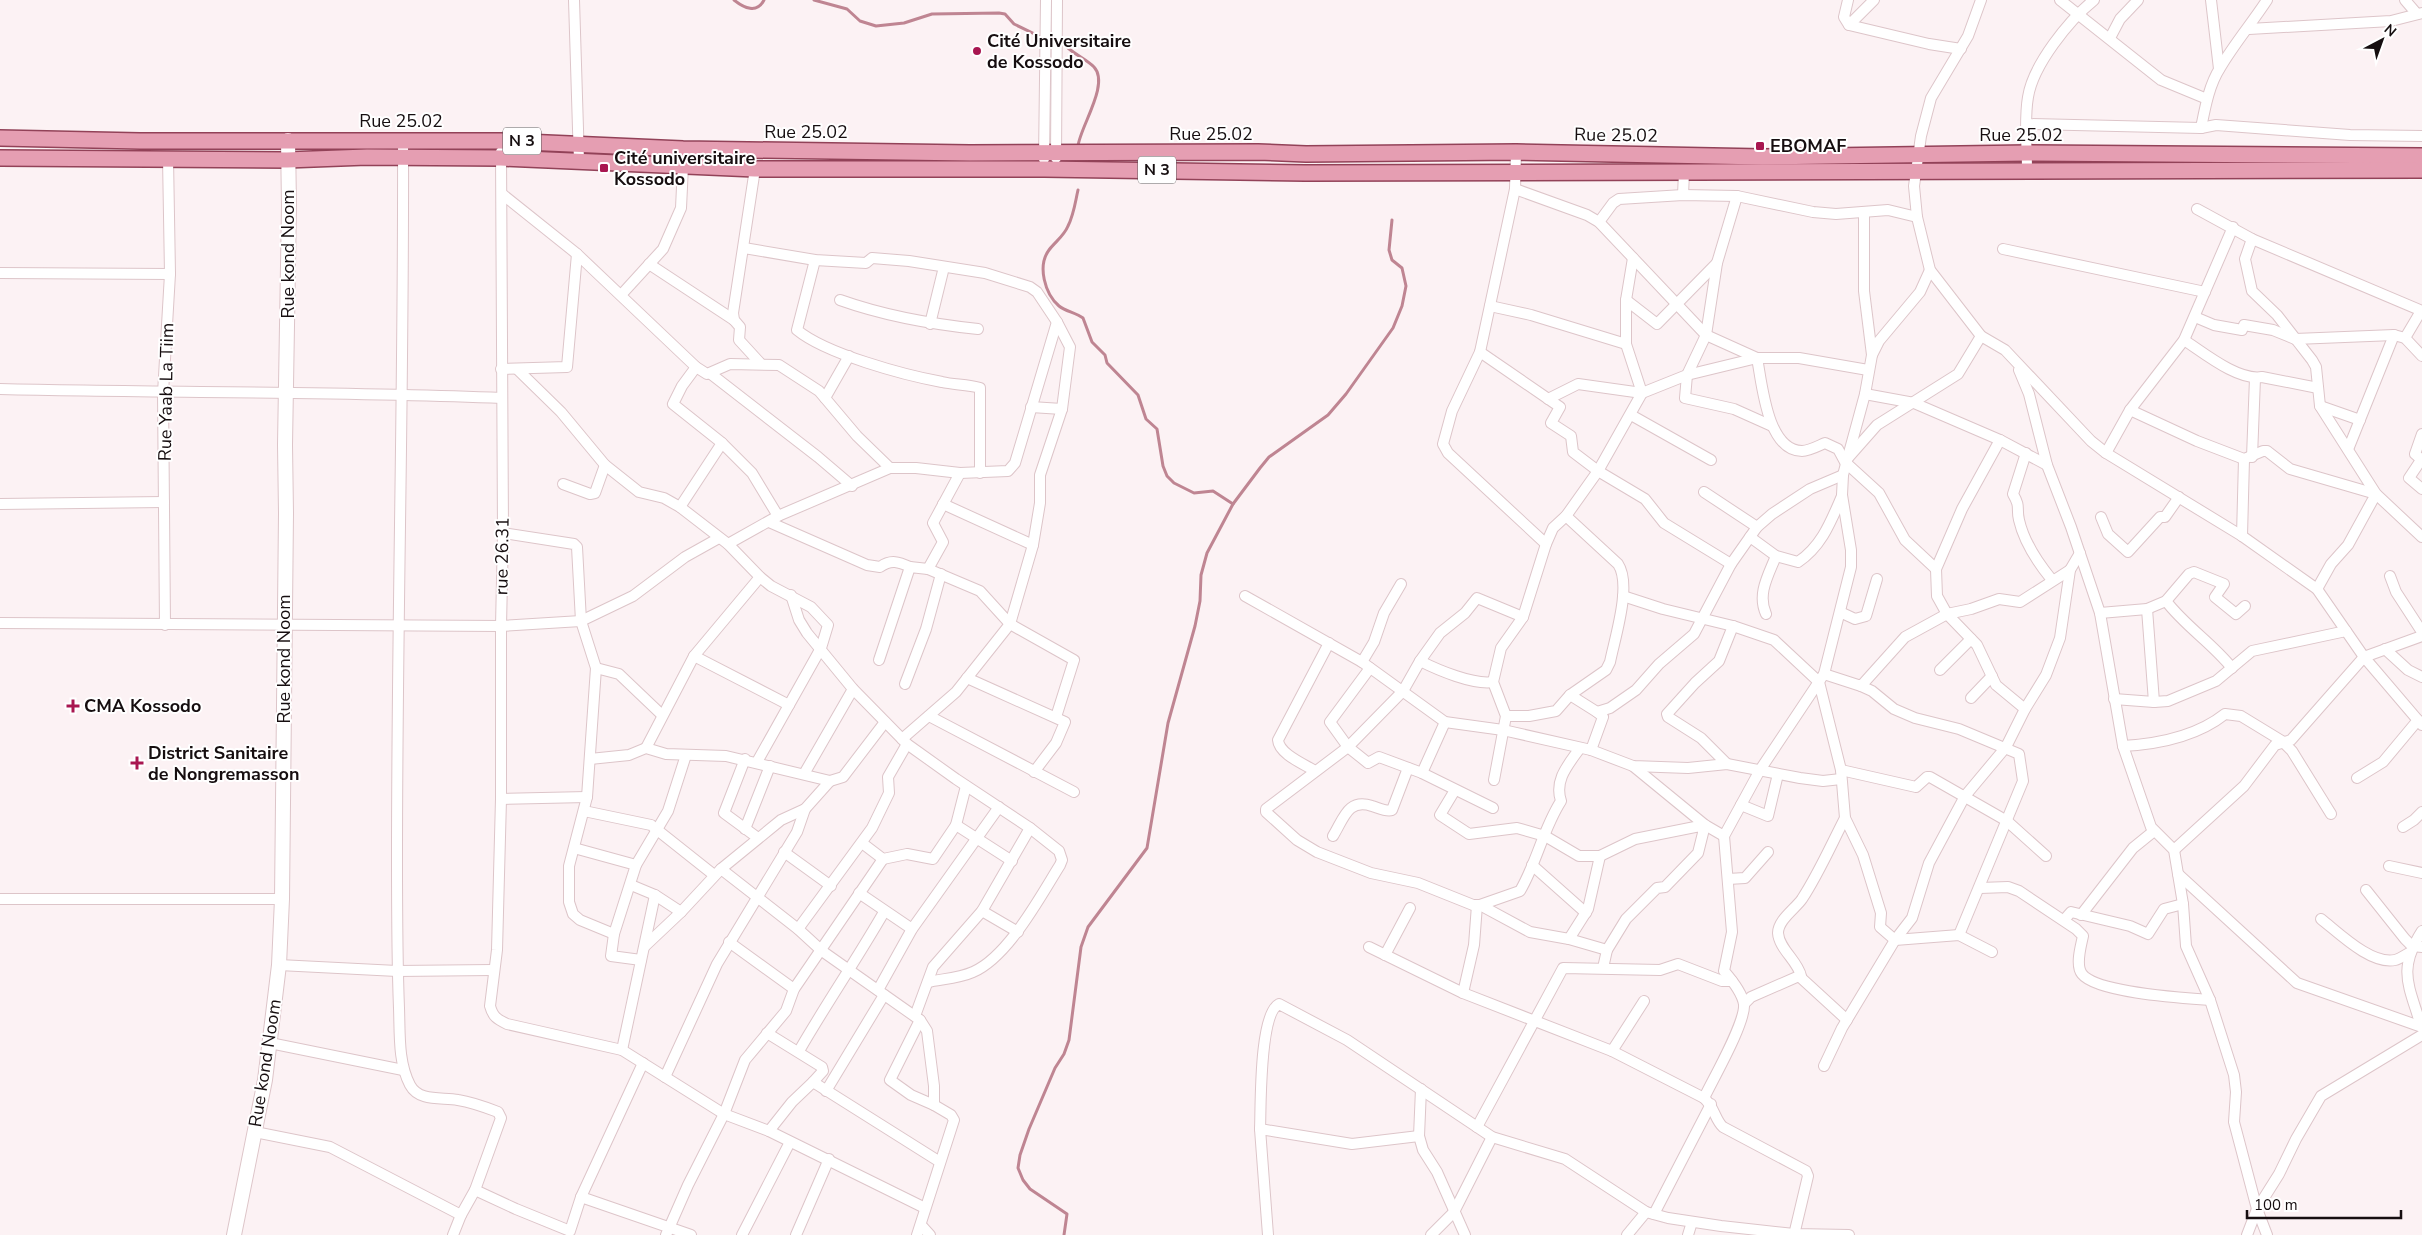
<svg xmlns="http://www.w3.org/2000/svg" width="2422" height="1235" font-family="'Nunito Sans',sans-serif">
<rect width="100%" height="100%" fill="#fcf2f4"/>
<g fill="none" stroke-linecap="round" stroke-linejoin="round">
<g stroke="#bf8592" stroke-width="3">
<path d="M734 0C744 8 757 14 764 0"/>
<polyline points="814,0 847,9 860,21 876,26 904,23 932,14 999,13 1005,14 1014,24 1043,38"/>
<path d="M1068 48C1076 55 1087 60 1094 67 1110 84 1080 127 1078 146"/>
<path d="M1078 190C1075 203 1074 214 1068 226 1064 236 1055 242 1049 250 1037 266 1045 294 1059 306 1065 311 1076 313 1083 318L1092 342 1105 355 1107 363 1138 395 1146 419 1157 429 1163 466 1167 476 1174 483 1194 493 1213 491 1233 504"/>
<polyline points="1064,1235 1067,1214 1030,1189 1023,1180 1018,1168 1020,1155 1029,1129 1055,1068 1064,1054 1069,1040 1081,947 1088,927 1147,848 1168,723 1195,626 1200,601 1201,575 1207,553 1233,504 1260,468 1269,457 1328,415 1346,394 1393,328 1402,306 1406,286 1402,268 1392,260 1389,250 1392,220"/>
</g>
<defs>
<g id="street">
<polyline points="574,0 579,161"/>
<polyline points="1848,0 1844,17 1849,25 1929,44 1961,49"/>
<polyline points="1981,0 1968,36 1931,98 1921,136 1914,186 1917,217 1930,270 1981,336 2005,350 2091,441 2106,453 2242,536 2317,589 2364,657 2422,725"/>
<polyline points="2060,0 2161,80 2207,99"/>
<polyline points="2211,0 2219,69"/>
<polyline points="2405,0 2417,14"/>
<polyline points="1849,25 1874,0"/>
<polyline points="2249,29 2391,21 2422,13"/>
<polyline points="2110,38 2120,19 2138,0"/>
<path d="M2027 124 2201 128C2205 108 2209 85 2220 68 2234 44 2252 23 2267 0"/>
<polyline points="2201,128 2216,125 2350,135 2422,136"/>
<path d="M501 152 503 533 501 626V799L497 950 490 1006C493 1017 497 1019 507 1024L622 1050 724 1114 769 1131 925 1208"/>
<polyline points="1516,152 1515,189 1480,352 1452,411 1443,444 1448,453 1546,544"/>
<polyline points="1056,158 1057,0"/>
<polyline points="1044,159 1046,0"/>
<polyline points="755,169 733,313 734,320 740,327 739,340 761,364"/>
<path d="M2027 170C2027 146 2024 120 2028 97 2033 65 2069 20 2094 0"/>
<polyline points="1515,189 1587,215 1599,222 1706,335 1757,358"/>
<polyline points="502,194 577,254 696,367 707,374 730,364 779,365 819,391 857,436 890,468"/>
<polyline points="1683,195 1684,172"/>
<polyline points="1737,196 1717,263 1706,335 1687,375 1685,398 1734,409 1772,426"/>
<polyline points="2197,209 2252,239 2422,311"/>
<polyline points="1864,213 1864,291 1872,355"/>
<polyline points="1599,222 1613,203 1619,199 1683,195 1737,196 1813,212 1836,214 1888,210 1917,217"/>
<polyline points="2252,239 2245,259 2252,291 2277,315 2312,360 2316,367 2320,406 2376,494 2422,537"/>
<polyline points="744,248 815,260 866,263 872,258 909,261 985,273 1030,287 1037,292 1057,322 1070,347 1062,409 1040,475 1040,503 1033,545 1010,624 956,692 902,739"/>
<polyline points="2003,249 2205,292"/>
<path d="M815 260 797 330C826 354 904 375 942 382 954 385 968 384 980 388V473"/>
<polyline points="649,264 734,320"/>
<polyline points="0,273 170,274"/>
<polyline points="621,295 663,249 681,208 683,166"/>
<path d="M840 300C885 316 930 324 978 329"/>
<polyline points="1626,300 1657,324 1717,263"/>
<polyline points="1490,306 1531,315 1626,344"/>
<polyline points="2195,317 2214,325 2242,330 2244,325 2273,330 2295,339 2394,335 2405,338 2422,356"/>
<polyline points="930,324 944,267"/>
<polyline points="2405,338 2421,311"/>
<path d="M2184 340C2204 353 2238 381 2262 377L2318 388"/>
<polyline points="1480,352 1560,407 1551,423 1571,436 1573,452 1598,471 1645,499 1664,523 1731,564"/>
<path d="M1757 358C1762 383 1767 451 1802 451 1809 451 1818 446 1825 443L1838 449 1845 462 1879 493 1905 540 1936 569"/>
<polyline points="696,367 682,386 673,404 722,443 752,473 778,516"/>
<polyline points="501,369 567,367 577,254"/>
<polyline points="517,369 561,412 605,465 639,492 664,498 680,507 728,544 760,577 771,586 811,607 828,625 821,648 757,762"/>
<polyline points="2019,370 2029,394 2047,465 2071,527 2100,613 2123,746 2151,827 2174,850 2183,904 2186,946 2210,1000 2234,1075 2236,1092 2234,1122 2257,1209 2267,1235"/>
<polyline points="711,374 818,457 852,486"/>
<path d="M0 389C167 393 335 391 502 398"/>
<polyline points="1865,394 1914,403 2000,440 2047,465"/>
<polyline points="825,398 849,356"/>
<polyline points="1548,399 1578,384 1642,393 1687,375 1757,358 1799,358 1868,370"/>
<polyline points="2320,406 2360,420"/>
<polyline points="1031,407 1062,409"/>
<polyline points="2130,410 2197,441 2244,459 2263,451 2267,451 2290,469 2376,494 2348,545 2331,564 2317,589"/>
<polyline points="1631,415 1711,460"/>
<polyline points="2422,434 2415,454 2422,460"/>
<polyline points="2349,447 2394,335"/>
<path d="M2026 453 2013 494C2021 508 2016 507 2019 520 2024 542 2038 563 2052 580"/>
<polyline points="2106,453 2130,410 2184,340 2233,227"/>
<polyline points="2252,457 2255,378"/>
<polyline points="1847,459 1877,425 1958,374 1981,336"/>
<polyline points="2421,460 2409,478 2422,489"/>
<polyline points="960,473 933,523 943,542 928,569 980,591 1010,624 1074,660 1056,717"/>
<polyline points="563,484 590,494 595,493 605,465"/>
<polyline points="1704,492 1757,527"/>
<polyline points="0,504 164,502"/>
<polyline points="943,504 1033,545"/>
<polyline points="680,507 722,443"/>
<polyline points="2101,517 2108,534 2128,552 2160,517 2165,517 2179,497"/>
<path d="M769 522 867 565 880 567C891 559 899 562 910 567"/>
<polyline points="503,533 574,544 577,547 581,621 596,668 587,797 569,866 569,902 573,914 580,920 614,934"/>
<polyline points="2242,536 2244,459"/>
<path d="M1750 537 1776 556 1798 562C1822 546 1831 521 1842 496"/>
<polyline points="728,544 778,516 890,468 916,468 960,473 1008,471 1015,463 1057,322"/>
<polyline points="2390,576 2396,592 2422,632"/>
<path d="M791 595 799 620 807 633 853 689 907 744 956 779 1030 828 1059 851 1062 860 1060 865C1040 897 1008 957 973 972 960 978 942 979 928 982"/>
<polyline points="1245,596 1362,662 1445,722 1503,730 1591,750 1633,766 1688,768 1727,764 1800,778 1823,781 1841,779"/>
<polyline points="1623,596 1663,609 1733,626 1774,640 1819,682 1841,770 1845,818 1863,855 1881,913 1880,927 1895,940 1959,935 1992,952"/>
<path d="M2166 601C2185 626 2212 643 2232 668"/>
<polyline points="2147,609 2154,702"/>
<polyline points="1840,612 1855,619 1866,616 1877,579"/>
<polyline points="2100,613 2147,609 2166,601 2189,574 2194,572 2224,584 2215,597 2236,614 2245,606"/>
<path d="M1766 614C1757 594 1768 576 1776 556"/>
<polyline points="1523,617 1477,598 1465,613 1440,633 1420,661 1403,691 1348,747 1266,809 1266,812 1297,840 1317,852 1371,873 1418,883 1473,905 1480,905 1530,932 1569,939 1607,950"/>
<polyline points="0,623 501,626 581,621 633,596 685,557 719,538"/>
<polyline points="165,625 163,393 170,274 168,158"/>
<polyline points="2385,649 2408,670 2422,677"/>
<polyline points="694,656 789,705"/>
<polyline points="879,660 910,567 928,569"/>
<path d="M1420 661C1438 670 1473 685 1493 682"/>
<polyline points="1362,662 1374,642 1384,613 1401,584"/>
<polyline points="596,668 619,674 662,715"/>
<polyline points="1370,668 1330,722 1348,747 1368,763 1379,757 1422,773 1493,808"/>
<polyline points="1940,670 1971,639"/>
<polyline points="1824,674 1861,686 1905,637 1947,614 1937,596 1936,569 1962,509 2000,440"/>
<polyline points="967,678 1065,722 1056,743 1034,772"/>
<polyline points="905,684 926,629 941,574"/>
<polyline points="1861,686 1872,691 1894,709 1915,718 1959,729 2019,754 2023,781 1959,935"/>
<polyline points="1570,695 1597,712"/>
<polyline points="1971,698 1992,676"/>
<polyline points="2114,699 2154,702 2168,701 2216,681 2252,651 2346,631"/>
<polyline points="2025,709 1996,685 1977,645 1947,614 1971,609 1999,599 2020,602 2070,570"/>
<polyline points="929,716 1074,792"/>
<path d="M1506 716H1529L1556 711 1570 695 1606 670 1610 662C1615 637 1632 585 1618 564L1566 516"/>
<path d="M2123 746C2159 744 2196 737 2225 714L2241 716 2282 741 2292 751 2331 814"/>
<polyline points="646,748 694,656 760,577"/>
<polyline points="1591,750 1603,717 1597,712 1610,708 1636,690 1659,664 1694,634 1731,564 1757,527 1772,514 1810,489 1843,475"/>
<polyline points="590,759 629,755 646,748 666,754 726,756 830,781 843,777 885,722"/>
<polyline points="745,759 724,813 758,838"/>
<polyline points="1727,764 1701,738 1668,717 1667,714 1695,683 1719,661 1733,626"/>
<polyline points="1633,766 1705,825 1724,836"/>
<polyline points="1841,770 1916,787 1927,777 1930,777 2007,821 2046,856"/>
<path d="M1315 771C1304 764 1279 754 1278 740L1329 643"/>
<polyline points="1422,773 1445,722"/>
<polyline points="804,774 853,689"/>
<polyline points="2357,778 2383,762 2418,720"/>
<polyline points="1494,780 1506,716 1493,682 1501,648 1523,617 1546,544 1553,528 1566,516 1598,471 1642,393 1626,344 1626,300 1633,258"/>
<polyline points="1455,790 1440,815 1469,834 1517,828 1545,836 1579,856 1600,856 1635,839 1705,825 1698,853 1665,887 1657,888 1626,919 1607,950 1603,968"/>
<polyline points="501,799 587,797"/>
<polyline points="1741,805 1768,816 1778,774"/>
<polyline points="584,811 651,825 714,875"/>
<polyline points="956,825 1012,861"/>
<polyline points="2403,827 2414,820 2422,812"/>
<polyline points="745,829 770,766"/>
<path d="M1333 836C1344 818 1348 798 1372 806 1379 808 1386 812 1392 810L1408 768"/>
<polyline points="862,843 883,859 907,854 933,859 956,825 966,786"/>
<polyline points="574,848 636,865"/>
<polyline points="2174,850 2244,786 2275,745 2291,740 2364,657 2422,636"/>
<polyline points="784,852 831,886"/>
<polyline points="1532,865 1586,913"/>
<polyline points="2389,866 2422,873"/>
<polyline points="721,869 798,929 822,951 920,1020 927,1031 934,1086 934,1105 951,1115 954,1120 917,1235"/>
<polyline points="2178,874 2297,983 2422,1027"/>
<polyline points="1728,879 1745,878 1768,852"/>
<polyline points="631,885 655,895 681,912"/>
<path d="M1980 888 2008 887 2019 891 2076 929 2083 936C2081 946 2075 965 2082 974 2097 993 2184 998 2210 1000"/>
<polyline points="2366,890 2405,939 2412,946 2422,947"/>
<polyline points="859,893 912,929"/>
<polyline points="0,899 282,899"/>
<path d="M1480 905 1520 891C1537 862 1543 829 1561 801 1554 780 1568 765 1580 748"/>
<polyline points="982,911 1018,932"/>
<polyline points="2081,915 2133,848 2154,831"/>
<path d="M2321 919C2339 933 2371 965 2395 960 2400 959 2405 955 2409 953"/>
<polyline points="2064,920 2071,912 2130,926 2148,934 2164,909 2183,904"/>
<polyline points="798,929 872,828 889,793 888,777 907,744"/>
<polyline points="1569,939 1588,909 1600,856"/>
<polyline points="729,942 794,989"/>
<polyline points="645,946 681,912 721,869 781,820 805,809 830,781"/>
<path d="M1369 947 1463 993 1612 1051 1704 1098C1715 1108 1715 1120 1723 1127L1806 1171 1808 1176 1794 1235"/>
<polyline points="1385,955 1410,908"/>
<polyline points="641,960 611,956 614,934 636,865 668,811 686,755"/>
<polyline points="279,965 397,971 493,970"/>
<path d="M1801 976C1798 961 1779 949 1778 933 1778 920 1795 909 1802 899 1819 873 1831 845 1845 818"/>
<polyline points="878,990 912,929 999,807"/>
<polyline points="1463,993 1474,945 1477,905"/>
<polyline points="1744,1004 1751,997 1799,976 1847,1020"/>
<polyline points="915,1016 933,967 982,911 1030,828"/>
<polyline points="920,1020 890,1080 911,1095 934,1105"/>
<path d="M2421 1026C2409 985 2397 970 2422 931"/>
<polyline points="767,1033 822,1067 823,1071 813,1082"/>
<polyline points="270,1043 403,1070"/>
<polyline points="622,1050 655,895"/>
<path d="M799 1051C826 1004 857 959 884 912"/>
<polyline points="1612,1051 1644,1001"/>
<polyline points="1824,1066 1842,1028 1895,940 1912,918 1929,863 1965,796 2006,747 2025,709 2046,675 2060,638 2070,570 2080,553"/>
<polyline points="665,1077 717,964 797,832 805,809"/>
<polyline points="1421,1089 1419,1136 1423,1150 1437,1172 1465,1235"/>
<polyline points="826,1091 884,995"/>
<path d="M1704 1098C1713 1079 1746 1022 1744 1004 1742 993 1731 979 1724 971L1732 932 1724 836 1760 770 1824 674 1851 567V550L1842 495 1843 475 1865 394 1872 355 1879 341 1920 292 1930 270"/>
<polyline points="1477,1127 1563,968 1660,970 1678,964 1722,981 1732,981"/>
<path d="M1260 1129C1261 1107 1259 1014 1279 1004L1347 1040 1492 1137 1565 1159 1646 1212 1668 1218 1721 1226 1794 1234 1849 1235"/>
<polyline points="769,1131 792,1102 813,1082 940,1162"/>
<path d="M255 1132 330 1147 461 1215 475 1190 501 1118 498 1112C485 1107 471 1102 458 1100 442 1097 419 1102 410 1085 398 1062 400 1034 399 1008 397 958 397 907 397 857 397 617 404 378 403 139"/>
<polyline points="475,1190 516,1209 570,1231 581,1197 643,1063"/>
<polyline points="581,1197 691,1235"/>
<polyline points="1654,1214 1711,1104"/>
<polyline points="921,1225 930,1235"/>
<polyline points="453,1235 461,1215"/>
<polyline points="666,1235 688,1185 724,1114 745,1060 786,1011 794,989 883,859"/>
<polyline points="742,1235 790,1142"/>
<polyline points="796,1235 829,1159"/>
<polyline points="1268,1235 1260,1129 1352,1144 1419,1136"/>
<polyline points="1431,1235 1454,1212 1492,1137"/>
<polyline points="1627,1235 1646,1212"/>
<polyline points="1688,1235 1692,1222"/>
<polyline points="2247,1235 2257,1209 2279,1174 2296,1139 2321,1096 2422,1035"/>
</g>
<polyline id="secondary" points="234,1235 265,1080 279,965 282,899 286,513 285,445 289,206 288,140"/>
<g id="primary">
<polyline points="0,138 140,141 501,141 683,149 970,153 1258,152 1306,154 1516,152 1763,157 2027,153 2422,156"/>
<polyline points="0,158 287,160 367,157 501,158 755,169 1044,169 1305,173 2422,170"/>
</g>
</defs>
<use href="#street" stroke="#ddc5c9" stroke-width="12"/>
<use href="#secondary" stroke="#ddc5c9" stroke-width="16"/>
<use href="#primary" stroke="#924258" stroke-width="18"/>
<use href="#street" stroke="#fff" stroke-width="10"/>
<use href="#secondary" stroke="#fff" stroke-width="14"/>
<use href="#primary" stroke="#e59eb2" stroke-width="15"/>
</g>
<g fill="#a81650" stroke="#fff" stroke-width="2">
<circle cx="977" cy="51" r="5"/>
<rect x="1755" y="141" width="10" height="10" rx="2.5"/>
<rect x="599" y="163" width="10" height="10" rx="2.5"/>
<path d="M70.5 698.5h5v5h5v5h-5v5h-5v-5h-5v-5h5z"/>
<path d="M134.5 755.5h5v5h5v5h-5v5h-5v-5h-5v-5h5z"/>
</g>
<g text-anchor="middle" dominant-baseline="central" stroke-width="4" stroke-linejoin="round" paint-order="stroke">
<g fill="#fff" stroke="#5c5658" stroke-width="1">
<rect x="503" y="127.5" width="38" height="27" rx="4"/>
<rect x="1138" y="156.5" width="38" height="27" rx="4"/>
</g>
<g font-size="16" font-weight="bold" fill="#160e10">
<text x="522" y="141">N 3</text>
<text x="1157" y="170">N 3</text>
</g>
<g font-size="18" font-weight="bold" fill="#160e10" stroke="#fff" text-anchor="start">
<text x="987" y="41">Cité Universitaire<tspan x="987" dy="21">de Kossodo</tspan></text>
<text x="1770" y="146">EBOMAF</text>
<text x="614" y="158">Cité universitaire<tspan x="614" dy="21">Kossodo</tspan></text>
<text x="84" y="706">CMA Kossodo</text>
<text x="148" y="753">District Sanitaire<tspan x="148" dy="21">de Nongremasson</tspan></text>
</g>
<g font-size="18" fill="#160e10" stroke="#fff">
<text x="401" y="121">Rue 25.02</text>
<text x="806" y="132">Rue 25.02</text>
<text x="1211" y="134">Rue 25.02</text>
<text transform="translate(1616 135) rotate(1)">Rue 25.02</text>
<text x="2021" y="135">Rue 25.02</text>
<text transform="translate(288 254) rotate(-90)">Rue kond Noom</text>
<text transform="translate(166 392) rotate(-89)">Rue Yaab La Tiim</text>
<text transform="translate(502 556) rotate(-89)">rue 26.31</text>
<text transform="translate(284 659) rotate(-90)">Rue kond Noom</text>
<text transform="translate(265 1063) rotate(-81)">Rue kond Noom</text>
</g>
</g>
<g transform="translate(2382 40) rotate(41)" stroke="#ffffff" stroke-width="4" paint-order="stroke">
<path d="M0-4L9 19L0 12L-9 19Z" fill="#160e10"/>
<text y="-8" font-size="14" font-weight="bold" text-anchor="middle" fill="#160e10">N</text>
</g>
<path d="M2247 1210v8h154v-8" fill="none" stroke="#160e10" stroke-width="2.5"/>
<text x="2254" y="1210" font-size="15" fill="#160e10" stroke="#ffffff" stroke-width="4" paint-order="stroke">100 m</text>
</svg>
